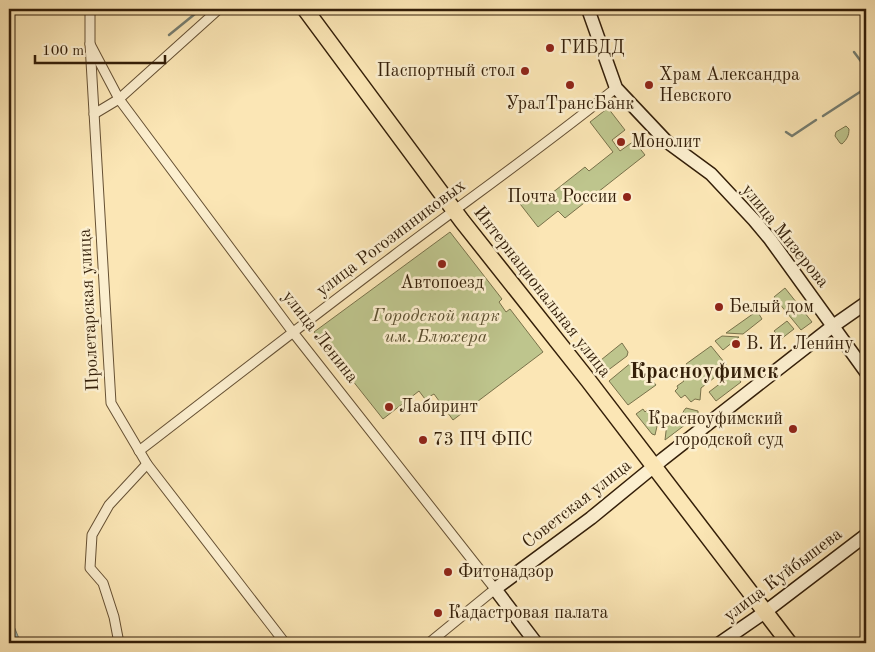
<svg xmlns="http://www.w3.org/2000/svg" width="875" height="652" font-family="'Old Standard TT',serif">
<rect width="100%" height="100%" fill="#fbe6b5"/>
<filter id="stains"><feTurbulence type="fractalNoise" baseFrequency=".004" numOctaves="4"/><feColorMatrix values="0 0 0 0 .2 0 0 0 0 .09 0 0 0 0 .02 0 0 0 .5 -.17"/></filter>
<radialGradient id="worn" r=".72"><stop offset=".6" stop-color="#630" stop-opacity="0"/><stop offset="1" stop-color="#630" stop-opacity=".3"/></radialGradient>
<g fill="#bec58d" stroke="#79724b">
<polygon points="608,108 625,130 612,140 620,151 634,141 645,155 565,218 558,211 538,227 517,200 527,192 538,204 585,167 589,171 613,152 590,122"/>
<path d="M846 126 849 129C849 136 847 139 842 144L840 143 835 136 836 132Z"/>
<polygon points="450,232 502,299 499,302 506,312 510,309 543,352 453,420 434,394 425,399 419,391 383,419 314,332"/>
<polygon points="785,288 812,322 801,330 774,297"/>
<polygon points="757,311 762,319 743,334 726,333"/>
<polygon points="787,321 794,329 781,339 774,331"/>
<polygon points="722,336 739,337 723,350 715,341"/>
<polygon points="622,343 628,352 627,356 603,374 596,364"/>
<polygon points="711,346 728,367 701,388 700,400 695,399 691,402 685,395 681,398 675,391 678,388 677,386 684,381 682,379 692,371 686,364"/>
<polygon points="632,362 638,363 656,385 628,405 609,381"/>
<polygon points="734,373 741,382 716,401 709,392"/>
<path d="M686 408 698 411V415L665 440 667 423 670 420C683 423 680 414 686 408Z"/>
<polygon points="643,409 645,412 648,409 650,411 652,409 659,417 656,420 658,422 655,435 652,434 636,414"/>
</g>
<polygon fill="#a2bdb6" stroke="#767e71" points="9,614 20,641 22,643 9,643"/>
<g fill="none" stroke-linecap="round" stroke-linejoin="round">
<g stroke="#767e71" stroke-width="2.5">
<polyline points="169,35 201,9"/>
<polyline points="854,52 866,68"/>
<polyline points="823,116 863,90 866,86"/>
<polyline points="786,132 792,136 816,120"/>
</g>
<defs>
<g id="minor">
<polyline points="90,9 90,44 111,403 147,464 285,643"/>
<polyline points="90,44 119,99 292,331 495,589 429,643"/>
<polyline points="94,114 119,99 219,9"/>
<path d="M139 451C223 386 307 321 392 257 466 201 543 147 616 88"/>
<polyline points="119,643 114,617 103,583 90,568 92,535 109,505 147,464"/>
</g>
<g id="secondary">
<polyline points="588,9 616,88 666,141 711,174 754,220 770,239 866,372"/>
<polyline points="536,643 495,589 591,518 663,459 833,326 866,303"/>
<polyline points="720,643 765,612 866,535"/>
</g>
<polyline id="primary" points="305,9 462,221 588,380 789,643"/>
</defs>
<use href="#minor" stroke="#665134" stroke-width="11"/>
<use href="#secondary" stroke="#341f09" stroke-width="15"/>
<use href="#primary" stroke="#341f09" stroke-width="18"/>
<use href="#minor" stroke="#fcefcf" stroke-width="9"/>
<use href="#secondary" stroke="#fcefcf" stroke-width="12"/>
<use href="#primary" stroke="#fbe6b5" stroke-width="15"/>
</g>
<g fill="#8f2418" stroke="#fcefcf" stroke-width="2">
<circle cx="550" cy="48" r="5"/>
<circle cx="525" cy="71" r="5"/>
<circle cx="570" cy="85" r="5"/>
<circle cx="649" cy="85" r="5"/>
<circle cx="621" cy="142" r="5"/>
<circle cx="627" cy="197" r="5"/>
<circle cx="442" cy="264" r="5"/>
<circle cx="719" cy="307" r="5"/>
<circle cx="736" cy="344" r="5"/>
<circle cx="389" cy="407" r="5"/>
<circle cx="793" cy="429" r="5"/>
<circle cx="423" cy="440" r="5"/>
<circle cx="448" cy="572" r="5"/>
<circle cx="438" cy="613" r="5"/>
</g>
<g text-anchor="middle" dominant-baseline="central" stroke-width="5" stroke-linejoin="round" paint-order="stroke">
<g font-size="18" fill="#341f09" stroke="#fcefcf" text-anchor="start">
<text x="560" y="48">ГИБДД</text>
<text x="515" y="71" text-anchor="end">Паспортный стол</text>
<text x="659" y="75">Храм Александра<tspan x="659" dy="21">Невского</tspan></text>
<text x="570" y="104" text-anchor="middle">УралТрансБанк</text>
<text x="631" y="142">Монолит</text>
<text x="617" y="197" text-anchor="end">Почта России</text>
<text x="442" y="283" text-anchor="middle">Автопоезд</text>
<text x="729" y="307">Белый дом</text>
<text x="746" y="344">В. И. Ленину</text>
<text x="399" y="407">Лабиринт</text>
<text x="783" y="419" text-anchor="end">Красноуфимский<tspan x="783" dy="21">городской суд</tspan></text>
<text x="433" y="440">73 ПЧ ФПС</text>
<text x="458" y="572">Фитонадзор</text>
<text x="448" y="613">Кадастровая палата</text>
</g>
<g font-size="18" fill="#341f09" stroke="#fcefcf">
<text transform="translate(785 236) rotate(51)">улица Мизерова</text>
<text transform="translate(391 238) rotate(-37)">улица Рогозинниковых</text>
<text transform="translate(542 292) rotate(52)">Интернациональная улица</text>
<text transform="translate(89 310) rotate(-93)">Пролетарская улица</text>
<text transform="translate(320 337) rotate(52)">улица Ленина</text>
<text transform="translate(577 504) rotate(-38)">Советская улица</text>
<text transform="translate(783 575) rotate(-37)">улица Куйбышева</text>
</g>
<g font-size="18" font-style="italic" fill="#5d5131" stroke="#fcefcf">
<text x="436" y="316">Городской парк<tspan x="436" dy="21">им. Блюхера</tspan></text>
</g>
<g font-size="22" font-weight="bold" fill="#341f09" stroke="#fcefcf">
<text x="704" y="372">Красноуфимск</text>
</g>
</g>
<rect width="875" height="652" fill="none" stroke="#fbe6b5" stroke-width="30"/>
<rect x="10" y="10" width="855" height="632" fill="none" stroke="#341f09" stroke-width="2.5"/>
<rect x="15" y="15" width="845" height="622" fill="none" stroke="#341f09"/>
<path d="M35 55v8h130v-8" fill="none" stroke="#341f09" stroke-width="2.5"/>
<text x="42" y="55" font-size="15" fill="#341f09" stroke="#fcefcf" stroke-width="4" paint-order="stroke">100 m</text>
<rect width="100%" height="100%" filter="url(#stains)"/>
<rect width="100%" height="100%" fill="url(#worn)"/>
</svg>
